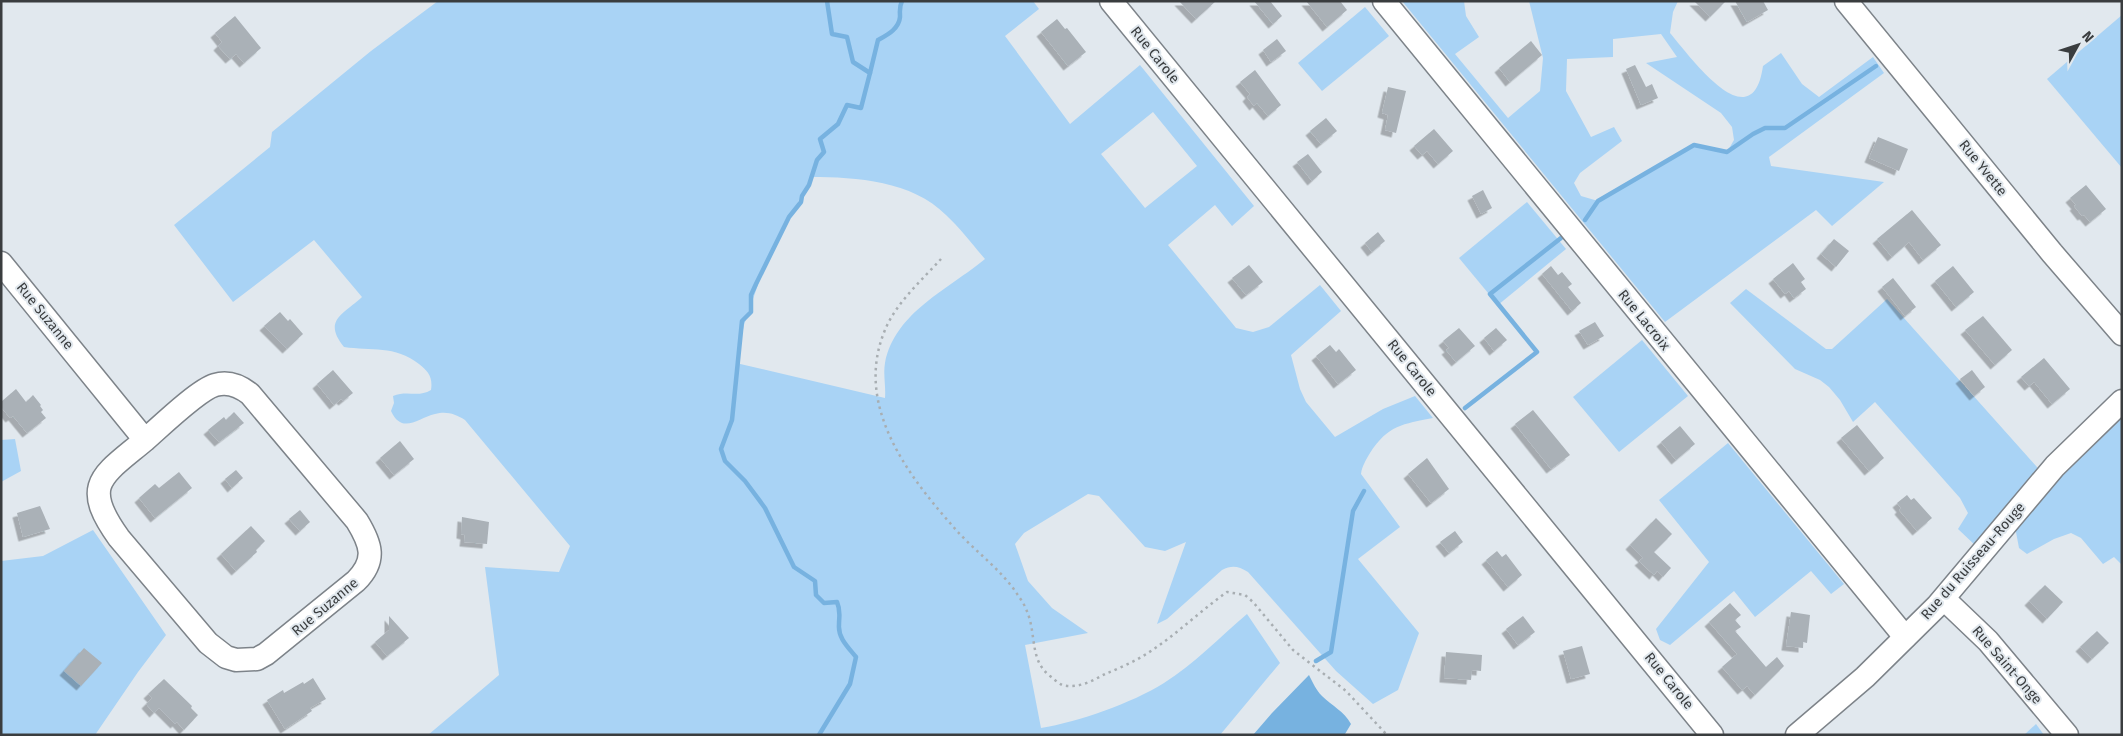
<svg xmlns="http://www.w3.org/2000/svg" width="2123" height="736" font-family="'Fira Sans',sans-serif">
<defs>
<filter id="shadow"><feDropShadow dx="-4.5" dy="4.5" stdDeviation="0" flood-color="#0004"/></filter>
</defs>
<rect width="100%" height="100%" fill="#e1e8ee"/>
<g fill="#a9d3f5" fill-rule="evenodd">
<path d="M438 1H1033L1039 9 1005 36 1070 124 1140 65 1254 206 1232 226 1215 205 1168 245 1236 328 1253 332 1269 327 1320 285 1341 311 1291 355 1300 389 1306 402 1335 437 1383 409 1415 396 1433 418C1403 424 1388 425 1370 453 1366 460 1362 466 1361 474L1400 527 1358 559 1419 633 1398 690 1373 704 1336 671 1248 572C1238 566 1232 565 1222 570L1167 619 1157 624 1186 542 1165 551 1145 547 1099 496 1088 494 1024 533 1015 544 1028 581 1052 608 1088 633 1025 645 1041 728C1078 722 1132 703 1164 683 1194 664 1220 637 1247 614L1280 663 1220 735H428L499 675 485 567 559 572 570 546 465 420C455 414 447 411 435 414 418 418 402 435 391 411L394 403 393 396C408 390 418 398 431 390 433 377 428 371 419 364 395 345 371 351 344 347 322 320 344 314 362 297L314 240 233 302 174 225 270 147 272 132 371 51ZM1153 112 1197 166 1145 208 1101 154ZM811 177C857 177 912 181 946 215 960 228 972 244 985 259 949 289 895 312 885 363 883 374 886 387 885 398L736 363 744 325 762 273Z"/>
<path d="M1402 1H1464L1466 16 1479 37 1455 54 1508 118 1540 91 1543 58 1529 1H1678L1673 12 1670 33C1689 55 1752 143 1763 66L1781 53 1802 84 1819 97 1873 57 1884 73 1769 157 1771 166 1884 182 1832 226 1816 210 1665 322ZM1661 34 1677 57 1646 63 1721 113 1732 127 1734 140 1727 152 1694 145 1598 201 1581 196 1574 183 1580 173 1622 141 1614 127 1591 137 1566 91 1567 59 1613 57V39Z"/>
<polygon points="1365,7 1389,36 1322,91 1298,63"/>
<polygon points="2122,15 2122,168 2047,79"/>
<polygon points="1527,202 1566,249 1498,305 1459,258"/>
<polygon points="1746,289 1826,349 1832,349 1887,299 2053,485 2122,418 2122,565 2114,557 2103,564 2081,538 2071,533 2054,539 2027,554 2019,548 2016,532 2001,519 1977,547 1958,529 1968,513 1960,498 1875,402 1853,422 1840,400 1829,387 1820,380 1795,369 1730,303"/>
<polygon points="1642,340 1688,396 1619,452 1573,397"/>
<polygon points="15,439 21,471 1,482 1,440"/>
<polygon points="1728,443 1844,584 1831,594 1811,571 1755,617 1734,591 1670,645 1660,640 1656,629 1709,562 1659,500"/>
<polygon points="93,530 166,635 138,672 95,735 1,735 1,561 43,556"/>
<polygon points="2036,724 2044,735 2024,735"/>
</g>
<path fill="#77b2e0" d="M1309 675C1313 683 1316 690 1322 696 1332 706 1344 711 1351 724L1345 734 1253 735 1272 713Z"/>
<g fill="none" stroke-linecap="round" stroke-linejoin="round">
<g stroke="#77b2e0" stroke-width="4.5">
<path d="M870 73 878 40C887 35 899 29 900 17 900 10 899 7 902 1"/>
<polyline points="1585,220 1598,201 1694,145 1727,152 1753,134 1765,128 1785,128 1876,66"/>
<polyline points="1465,408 1537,352 1490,294 1561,238"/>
<polyline points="1316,661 1331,652 1353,511 1364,491"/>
<path d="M819 735 850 684 856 657C848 647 838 638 839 625 839 615 841 611 837 602L824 603 816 595 815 581 794 567 765 508 745 481 725 461 721 449 732 420 742 321 751 312V295L756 284 789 217 801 202 802 196 809 185 817 160 824 152 820 139 838 124 847 105 861 108 870 73 853 62 847 37 832 34 827 1"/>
</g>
</g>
<g fill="#aab1b7" filter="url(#shadow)">
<polygon points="1179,1 1216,1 1196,19"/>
<polygon points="1254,1 1270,1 1282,16 1273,24"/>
<polygon points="1306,1 1340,1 1347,10 1327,27"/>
<polygon points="1694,1 1726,1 1710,17"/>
<polygon points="1735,1 1763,1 1768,10 1747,22"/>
<polygon points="235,16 261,48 244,63 236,54 230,59 218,46 222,42 215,33"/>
<polygon points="1057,19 1065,29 1067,28 1086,52 1068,66 1041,32"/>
<polygon points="1277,39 1286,51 1271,62 1263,50"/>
<polygon points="1531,41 1542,55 1510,82 1499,68"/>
<polygon points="1635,65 1646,87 1652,84 1658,98 1641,105 1626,69"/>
<polygon points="1255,70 1281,105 1268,116 1257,103 1254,106 1247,97 1250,94 1240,82"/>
<polygon points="1388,87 1406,91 1396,133 1385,130 1388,115 1382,113"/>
<polygon points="1326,118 1337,131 1321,144 1310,131"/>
<polygon points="1434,129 1453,151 1438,164 1427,151 1422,155 1414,146"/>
<polygon points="1878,137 1908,149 1899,171 1869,158"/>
<polygon points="1308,154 1322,172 1312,181 1297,162"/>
<polygon points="2086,185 2106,209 2090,222 2084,215 2082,216 2074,206 2076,205 2070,198"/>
<polygon points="1483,190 1492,208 1481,214 1472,196"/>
<polygon points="1912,210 1941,245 1923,260 1909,242 1892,257 1877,239"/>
<polygon points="1378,232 1385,241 1372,252 1365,243"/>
<polygon points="1834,239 1849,251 1836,267 1821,254"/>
<polygon points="1793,263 1805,279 1801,282 1806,289 1794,298 1789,291 1785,294 1773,279"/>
<polygon points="1249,265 1263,282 1246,295 1232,278"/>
<polygon points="1551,266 1558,275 1562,272 1572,284 1568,287 1581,303 1572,311 1542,274"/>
<polygon points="1953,266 1974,292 1956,307 1935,281"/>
<polygon points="1893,278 1916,307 1905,316 1882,287"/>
<polygon points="280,312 288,321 290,319 303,334 287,349 264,326"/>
<polygon points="1983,316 2012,350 1995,365 1965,330"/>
<polygon points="1595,322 1604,336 1588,345 1579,331"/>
<polygon points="1459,328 1475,346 1456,362 1446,350 1449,348 1443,341"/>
<polygon points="1496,328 1507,340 1494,351 1484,338"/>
<polygon points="1330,345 1336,352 1339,349 1356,370 1338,384 1316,356"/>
<polygon points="2044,358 2070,389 2052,404 2034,382 2029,386 2021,377"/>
<polygon points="333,370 353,393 343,401 341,399 334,405 317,384"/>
<polygon points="1972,370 1985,387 1974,396 1960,379"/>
<polygon points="16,389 26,402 33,395 41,405 40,406 43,410 41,412 46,418 27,433 13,416 10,418 1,407 1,402"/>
<polygon points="1533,410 1570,455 1551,469 1515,424"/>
<polygon points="234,412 244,423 219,442 208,430 224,417 226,420"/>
<polygon points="1857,425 1884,458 1869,471 1841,438"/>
<polygon points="1680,426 1695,444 1676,460 1661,442"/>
<polygon points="400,441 414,459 394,475 380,458"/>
<polygon points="1427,458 1449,489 1431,503 1408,474"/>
<polygon points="236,470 243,478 232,488 225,479"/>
<polygon points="179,472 192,488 155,518 139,498 155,484 159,488"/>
<polygon points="1907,495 1911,500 1914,498 1932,518 1917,531 1899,510 1901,508 1897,503"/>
<polygon points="40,506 50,529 23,537 17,513"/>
<polygon points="300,510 310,522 300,531 289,519"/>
<polygon points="462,517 489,522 487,544 464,542 465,535 461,534"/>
<polygon points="1656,518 1672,534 1654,552 1671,568 1663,577 1657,571 1654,575 1639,561 1643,558 1630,545"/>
<polygon points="251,526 265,541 256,550 257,552 236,571 221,554"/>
<polygon points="1455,531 1463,542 1449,553 1440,542"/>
<polygon points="1497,551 1502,557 1506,554 1522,575 1508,587 1486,560"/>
<polygon points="2045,585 2063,602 2047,619 2029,601"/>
<polygon points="1730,603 1741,615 1735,620 1741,627 1735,631 1766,667 1777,657 1784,666 1755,695 1747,686 1742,690 1722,667 1737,654 1709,622"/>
<polygon points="1791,612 1810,615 1807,643 1803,642 1803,648 1786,646"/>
<polygon points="389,616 409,638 387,656 375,642 389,630"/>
<polygon points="1523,616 1535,632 1518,645 1506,629"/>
<polygon points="2097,631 2109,643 2092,659 2080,647"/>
<polygon points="1582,646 1590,674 1571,679 1563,651"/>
<polygon points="84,648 102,663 81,686 64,671"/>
<polygon points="1446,652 1482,655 1481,671 1472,670 1471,680 1444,678"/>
<polygon points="313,678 326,699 310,708 312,711 285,729 267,700 283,690 284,693 303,682 304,684"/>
<polygon points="164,679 192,706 191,708 198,715 184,730 177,722 175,724 159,708 154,713 146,704 152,698 148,694"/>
</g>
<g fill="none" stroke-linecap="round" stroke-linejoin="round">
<defs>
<g id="minor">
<polyline points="1111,1 1712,735"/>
<polyline points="1384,1 1905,637"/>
<polyline points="1846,1 2052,253 2122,334"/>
<path d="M1 263 145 440C160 427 198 390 215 385 228 381 240 386 250 394L357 521C371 544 377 560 356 581L266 654 257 659 236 660 226 657 208 643 119 538C80 484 102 476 145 440"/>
<polyline points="1944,599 1988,641 2067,735"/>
<polyline points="1797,735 1865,677 1937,606 2055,466 2122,401"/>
</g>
</defs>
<use href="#minor" stroke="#7d8389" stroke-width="25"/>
<path stroke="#a8aeb2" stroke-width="2.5" stroke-dasharray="2.5 4" stroke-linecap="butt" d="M941 259C922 280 896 303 885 330 853 406 909 477 957 531 977 553 1004 572 1019 597 1023 602 1026 608 1028 614 1036 635 1030 661 1050 676 1054 679 1058 683 1062 685 1078 689 1092 681 1105 674 1115 670 1126 665 1136 660 1169 642 1196 614 1227 592L1245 595 1253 602 1293 650 1346 691 1387 735"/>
<use href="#minor" stroke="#fff" stroke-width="22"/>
</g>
<g text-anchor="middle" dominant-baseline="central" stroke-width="4" stroke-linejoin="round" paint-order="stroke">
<g font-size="14" fill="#3a3d3f" stroke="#e1e8ee">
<text transform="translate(1155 55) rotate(51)">Rue Carole</text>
<text transform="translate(1983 168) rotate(51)">Rue Yvette</text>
<text transform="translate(45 316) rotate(51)">Rue Suzanne</text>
<text transform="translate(1644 320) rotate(51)">Rue Lacroix</text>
<text transform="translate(1412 368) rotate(51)">Rue Carole</text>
<text transform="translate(1973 561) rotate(-49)">Rue du Ruisseau-Rouge</text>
<text transform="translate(325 607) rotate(-40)">Rue Suzanne</text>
<text transform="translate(2007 665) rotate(49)">Rue Saint-Onge</text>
<text transform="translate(1669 681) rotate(51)">Rue Carole</text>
</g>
</g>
<rect width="2123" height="736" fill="none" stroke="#3a3d3f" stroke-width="5"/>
<g transform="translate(2078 45) rotate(50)" stroke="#e1e8ee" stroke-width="4" paint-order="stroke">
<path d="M0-4L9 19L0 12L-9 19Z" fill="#3a3d3f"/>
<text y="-8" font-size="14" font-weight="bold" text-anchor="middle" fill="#3a3d3f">N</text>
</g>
</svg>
